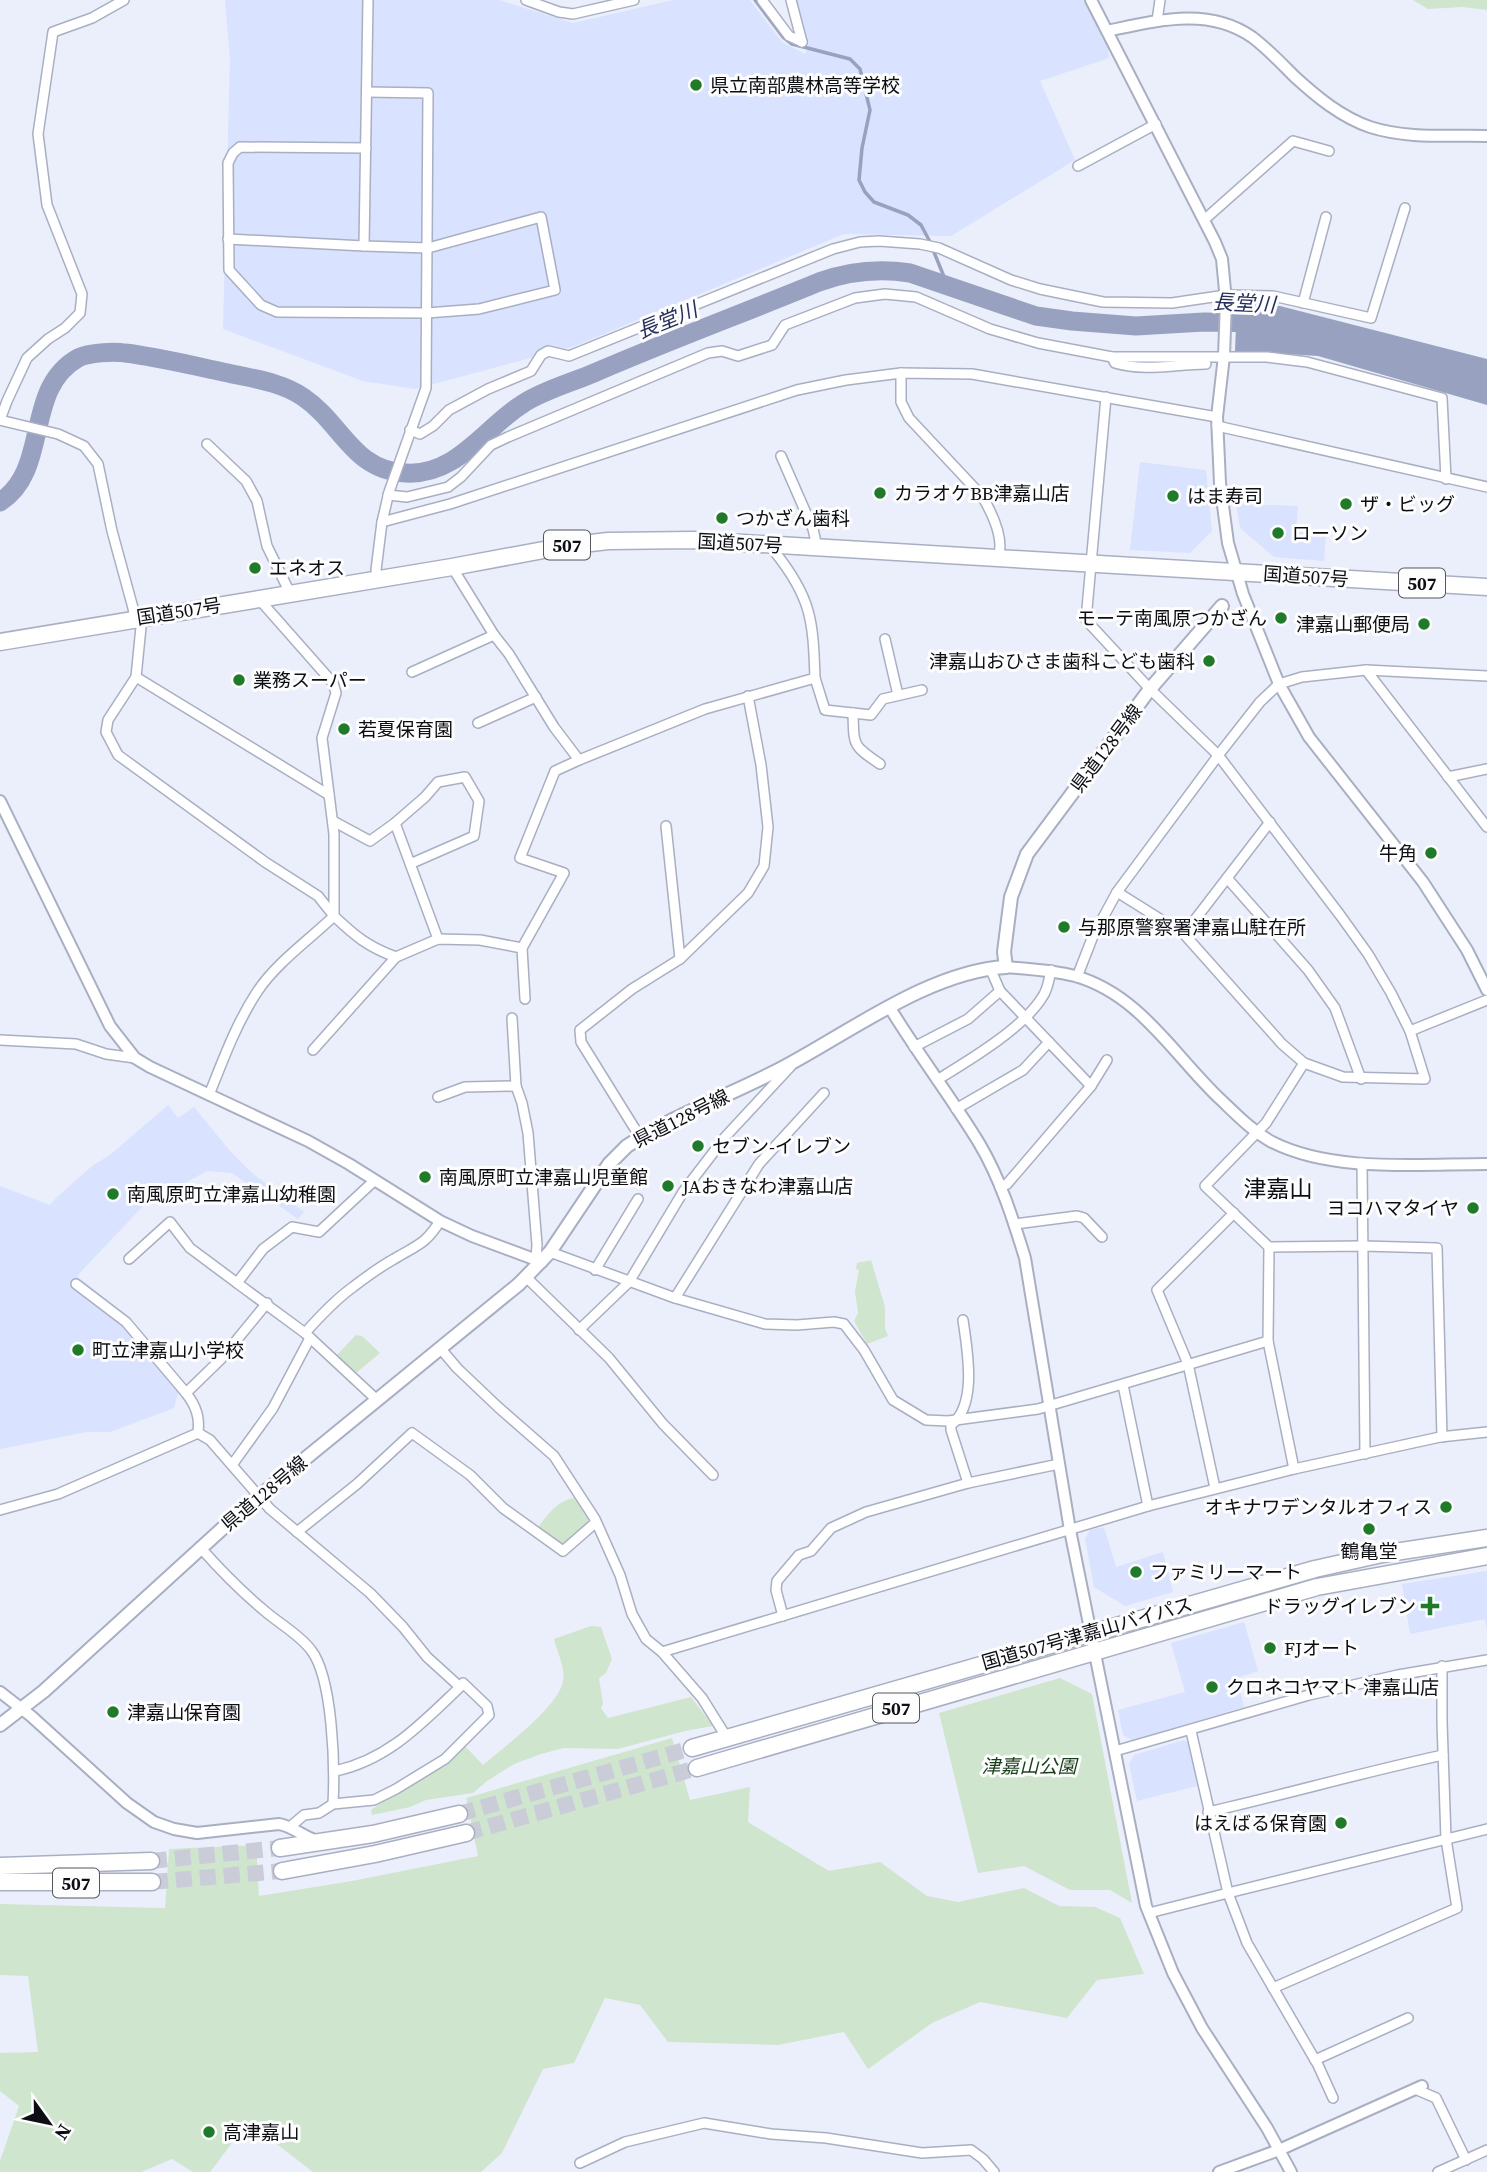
<svg xmlns="http://www.w3.org/2000/svg" width="1487" height="2172" font-family="'Source Serif 4','Noto Sans JP',serif">
<rect width="100%" height="100%" fill="#ebeffb"/>
<g fill="#d9e2fe">
<polygon points="225,0 499,0 573,23 673,0 750,0 782,42 805,54 808,47 796,0 1083,0 1107,42 1109,58 1040,81 1075,160 951,236 844,234 575,346 415,389 363,381 223,329 230,58"/>
<polygon points="1140,462 1206,470 1212,531 1190,553 1130,550"/>
<polygon points="1236,504 1298,506 1296,531 1326,534 1324,561 1274,557 1240,528"/>
<polygon points="168,1105 178,1118 194,1107 230,1151 252,1173 304,1212 298,1219 232,1173 207,1171 144,1205 77,1276 125,1314 185,1385 177,1396 174,1408 110,1432 87,1432 0,1449 0,1186 50,1205 56,1198 92,1166 110,1155"/>
<polygon points="1104,1527 1116,1567 1163,1552 1173,1592 1125,1606 1094,1587 1085,1539 1090,1530"/>
<polygon points="1487,1571 1487,1629 1485,1619 1410,1634 1402,1584"/>
<polygon points="1244,1622 1258,1671 1237,1678 1244,1707 1132,1740 1123,1735 1118,1710 1185,1692 1171,1643"/>
<polygon points="1184,1740 1189,1744 1197,1786 1137,1801 1129,1764 1134,1755"/>
</g>
<g fill="#cfe5ce">
<polygon points="1413,0 1487,0 1487,10 1463,7 1428,9"/>
<polygon points="871,1260 885,1307 885,1328 888,1336 867,1344 854,1321 858,1313 855,1291 859,1270 856,1269 857,1263"/>
<polygon points="356,1335 362,1336 380,1353 356,1373 337,1355"/>
<path d="M574 1498 588 1519V1525L563 1546 552 1542 536 1530C547 1516 556 1501 574 1498Z"/>
<path d="M591 1626 601 1627 612 1659 606 1673 599 1678 603 1704 601 1708 608 1718 691 1697 713 1726 685 1731 618 1749 564 1748 541 1754 514 1764 487 1781 473 1793 426 1800 410 1807 372 1815 371 1810C402 1787 438 1773 464 1745L483 1765C503 1748 557 1708 563 1682 566 1669 557 1652 554 1639Z"/>
<polygon points="1060,1678 1092,1694 1132,1903 1110,1890 1070,1890 1024,1866 978,1873 939,1713"/>
<polygon points="672,1738 690,1800 750,1787 748,1822 829,1871 880,1862 927,1896 958,1902 1024,1888 1059,1906 1095,1907 1120,1918 1144,1974 1097,1980 1067,2018 980,2002 932,2023 868,2069 844,2032 778,2045 668,2042 640,2005 605,1998 574,2063 543,2069 502,2153 481,2172 313,2172 248,2122 210,2172 193,2172 172,2159 141,2172 0,2172 0,2161 19,2106 0,2091 0,2053 38,2052 28,1976 0,1975 0,1904 165,1908 169,1849 256,1845 259,1896 352,1881 478,1856 466,1798"/>
</g>
<polygon fill="#98a2c0" points="1237,301 1280,306 1487,359 1487,405 1318,356 1235,351"/>
<g fill="none" stroke-linecap="round" stroke-linejoin="round">
<polyline stroke="#98a2c0" stroke-width="3.5" points="755,0 783,37 792,44 850,59 860,69 870,110 862,148 859,180 865,192 874,202 908,215 921,225 929,240 947,284"/>
<path stroke="#98a2c0" stroke-width="19" d="M0 502C51 469 23 389 78 358 88 353 113 351 125 353 159 357 194 366 228 373 254 379 281 382 303 397 342 423 353 471 406 473 456 476 484 429 521 405 539 392 573 382 594 373 668 341 744 313 819 282 849 271 878 268 910 273L1036 316 1072 321 1136 326 1204 322 1261 323"/>
<g stroke="#cacdd8" stroke-width="16" stroke-dasharray="16 8" stroke-linecap="butt">
<polyline points="459,1814 692,1748"/>
<polyline points="466,1833 697,1768"/>
<polyline points="151,1861 280,1848"/>
<polyline points="152,1882 282,1871"/>
</g>
<defs>
<g id="minor">
<path d="M124 0 92 18 53 32 38 134 47 205 82 294 80 313 65 328 48 339 27 358 7 401 0 420 58 434 84 446 98 464 112 531 133 608 135 618 141 627 136 677 108 720 106 732 118 755 265 862 318 896 334 916C309 940 276 963 257 992 236 1024 223 1060 209 1095"/>
<polyline points="526,0 559,12 573,14 634,0"/>
<polyline points="762,0 789,36 802,42"/>
<polyline points="791,0 802,42"/>
<polyline points="1157,21 1160,0"/>
<polyline points="367,92 428,93 426,388 389,492 382,522 376,570 378,579"/>
<polyline points="366,148 240,147 233,153 228,163 229,270 261,305 277,312 427,313 479,309 555,290 541,217 428,248 364,246 368,0"/>
<polyline points="1078,166 1156,124"/>
<polyline points="1204,220 1293,141 1329,151"/>
<polyline points="228,239 364,246"/>
<polyline points="1303,303 1326,217"/>
<path d="M1112 357 1115 363C1145 372 1175 364 1206 364"/>
<path d="M901 373V402L909 418 982 496C992 513 1005 539 998 558"/>
<polyline points="1106,397 1086,620 1150,689 1218,755 1340,915 1368,954 1391,993 1410,1031 1425,1079 1343,1077 1304,1063 1266,1123 1205,1186 1269,1247 1363,1246 1437,1248 1442,1437"/>
<polyline points="1217,426 1487,487"/>
<polyline points="410,430 420,434 433,426 449,410 488,389 531,371 541,355 548,351 569,356 833,249 860,242 879,241 920,244 939,248 1011,280 1040,289 1103,302 1172,303 1226,295 1273,296 1371,318 1405,208"/>
<polyline points="207,444 246,481 257,501 267,546 290,593"/>
<polyline points="781,456 813,529 817,547"/>
<polyline points="388,495 407,497 448,487 461,477 491,445 508,437 708,353 722,351 738,356 772,345 785,325 855,298 885,294 916,297 990,329 1038,343 1112,357 1267,357 1307,362 1442,398 1446,479"/>
<polyline points="382,522 450,504 797,390 846,380 901,373 972,374 1217,417"/>
<path d="M452 567 494 635 509 654 554 727 579 760 705 709 815 678C813 621 812 598 774 551V545"/>
<path d="M258 598 333 683 336 693 322 738 334 834V916C355 936 368 947 396 957L438 939 480 940 522 948 525 999"/>
<polyline points="885,639 898,695"/>
<polyline points="1366,670 1487,827"/>
<polyline points="412,672 494,635"/>
<polyline points="136,677 329,795"/>
<polyline points="815,678 825,710 871,715 883,699 922,690"/>
<path d="M853 713C854 746 852 745 880 764"/>
<polyline points="478,723 536,697"/>
<polyline points="1448,777 1487,769"/>
<polyline points="333,821 370,841 395,823"/>
<polyline points="666,826 680,959"/>
<polyline points="410,864 474,836 479,801 465,777 438,782 425,797 395,823 438,939"/>
<polyline points="1227,878 1308,970 1335,1008 1361,1079"/>
<polyline points="1117,892 1184,934 1270,822"/>
<polyline points="1184,934 1282,1044 1304,1063"/>
<polyline points="522,948 564,873 520,858 555,771 579,760"/>
<polyline points="990,968 1000,991 1091,1086 1007,1184 1000,1187"/>
<polyline points="1077,977 1093,936 1117,892 1220,753 1260,702 1279,684 1302,677 1366,670 1487,676"/>
<polyline points="512,1018 516,1086 522,1103 528,1133 537,1245 536,1259"/>
<polyline points="1410,1031 1487,1000"/>
<polyline points="0,1040 76,1044 106,1054 135,1058"/>
<polyline points="914,1047 968,1019 1000,991"/>
<polyline points="313,1050 396,957"/>
<path d="M937 1080C968 1061 1024 1028 1043 996 1048 989 1049 979 1051 970"/>
<polyline points="1091,1086 1107,1060"/>
<polyline points="438,1097 465,1087 516,1086"/>
<polyline points="956,1109 1023,1070 1049,1042"/>
<polyline points="640,1137 581,1042 580,1030 632,989 680,959 748,893 764,866 768,827 761,765 748,696"/>
<polyline points="1362,1163 1365,1454"/>
<polyline points="375,1180 319,1232 292,1227 263,1249 237,1283 305,1333 377,1400"/>
<polyline points="1015,1224 1077,1216 1084,1218 1102,1237"/>
<polyline points="1269,1247 1268,1341 1294,1469"/>
<polyline points="550,1252 675,1298 765,1324 797,1325 834,1322 844,1324 864,1350 893,1400 926,1420 948,1421 1038,1409 1268,1341"/>
<polyline points="129,1259 170,1222 190,1248 237,1283"/>
<polyline points="595,1270 638,1199"/>
<polyline points="526,1277 609,1358 663,1424 713,1475"/>
<path d="M76 1284 126 1322 186 1393C196 1406 200 1417 198 1433"/>
<polyline points="675,1298 759,1164 824,1093"/>
<path d="M963 1320C967 1349 978 1405 951 1425V1430L968 1483"/>
<polyline points="579,1330 629,1282 683,1192 726,1136 791,1066"/>
<path d="M305 1333C320 1316 335 1300 353 1287 366 1277 380 1267 394 1259 417 1245 425 1245 440 1221"/>
<polyline points="440,1348 457,1368 498,1407 554,1456 595,1519 620,1575 632,1614 646,1639 662,1652 702,1698 727,1738"/>
<polyline points="1123,1385 1148,1506"/>
<polyline points="186,1393 221,1359 267,1303"/>
<path d="M198 1433 210 1440 270 1509 370 1593 403 1627 427 1657 460 1687C422 1723 388 1760 335 1771"/>
<polyline points="232,1465 273,1408 310,1338"/>
<polyline points="1215,1488 1188,1364 1157,1290 1234,1213"/>
<polyline points="0,1510 58,1494 198,1433"/>
<polyline points="297,1532 357,1484 412,1433 470,1475 503,1508 563,1551 595,1523"/>
<path d="M200 1547C220 1570 242 1592 266 1612 280 1624 300 1635 311 1650 333 1678 335 1768 333 1804"/>
<polyline points="783,1616 776,1590 777,1581 799,1555 811,1551 831,1528 866,1512 968,1483 1059,1464"/>
<polyline points="662,1652 1148,1506 1294,1469 1440,1437 1487,1432"/>
<polyline points="1191,1731 1228,1893 1487,1829"/>
<polyline points="1115,1751 1309,1695 1398,1675 1487,1660"/>
<path d="M1208 1812C1287 1794 1364 1772 1443 1755"/>
<polyline points="291,1826 304,1815 319,1813 333,1804 374,1800 396,1789 445,1759 489,1715 487,1706 463,1683"/>
<polyline points="1149,1913 1228,1893 1247,1943 1318,2065 1333,2098"/>
<polyline points="1273,1988 1457,1908 1446,1839 1442,1722 1442,1666"/>
<polyline points="1315,2060 1408,2018"/>
<polyline points="1415,2089 1436,2098 1466,2160"/>
<polyline points="580,2163 625,2142 704,2123 771,2134 826,2138 922,2153 971,2150 983,2159 994,2172"/>
<polyline points="1438,2172 1487,2150"/>
</g>
<g id="tertiary">
<polyline points="1091,0 1215,242 1222,259 1226,301 1224,356 1217,417 1220,483 1228,543 1243,594 1279,684 1309,737 1423,882 1467,950 1487,990"/>
<path d="M1107 31C1155 21 1208 6 1252 37 1268 49 1281 63 1295 77 1317 97 1341 117 1370 127 1407 139 1449 135 1487 136"/>
<polyline points="0,801 110,1026 135,1058 150,1067 308,1141 349,1164 440,1221 472,1236 542,1262"/>
<path d="M1006 967C1029 969 1052 970 1075 976 1139 994 1173 1054 1219 1098 1236 1114 1252 1131 1272 1142 1333 1173 1420 1164 1487 1164"/>
<path d="M890 1008C918 1054 951 1097 979 1143 1000 1178 1013 1219 1025 1258L1070 1530 1146 1906 1173 1973 1202 2028 1267 2128 1291 2172"/>
<path d="M0 1692 31 1716 127 1803 154 1822 174 1829 197 1833 279 1824C294 1827 302 1836 317 1841"/>
<polyline points="1219,2172 1279,2150 1422,2086"/>
</g>
<path id="secondary" d="M0 1725 44 1691 246 1507 519 1284 550 1252 609 1164 627 1146C676 1114 733 1094 784 1067 850 1032 931 971 1006 967L1004 952 1011 897 1027 854 1150 689 1222 606"/>
<g id="trunk">
<polyline points="0,642 452,567 565,546 608,541 693,540 1487,587"/>
<polyline points="692,1748 1315,1569 1382,1554 1487,1538"/>
<polyline points="697,1768 1317,1587 1487,1556"/>
<polyline points="280,1848 373,1834 459,1814"/>
<polyline points="0,1866 151,1861"/>
<polyline points="282,1871 375,1854 466,1833"/>
<polyline points="0,1882 152,1882"/>
</g>
</defs>
<use href="#minor" stroke="#a9afc2" stroke-width="12"/>
<use href="#tertiary" stroke="#a9afc2" stroke-width="14"/>
<use href="#secondary" stroke="#a9afc2" stroke-width="16"/>
<use href="#trunk" stroke="#a9afc2" stroke-width="19"/>
<use href="#minor" stroke="#fff" stroke-width="9"/>
<use href="#tertiary" stroke="#fff" stroke-width="10"/>
<use href="#secondary" stroke="#fff" stroke-width="12"/>
<use href="#trunk" stroke="#fff" stroke-width="16"/>
</g>
<g fill="#1f7a29" stroke="#fdfdfd" stroke-width="2.5">
<circle cx="696" cy="85" r="7"/>
<circle cx="880" cy="493" r="7"/>
<circle cx="1173" cy="496" r="7"/>
<circle cx="1346" cy="504" r="7"/>
<circle cx="722" cy="518" r="7"/>
<circle cx="1278" cy="533" r="7"/>
<circle cx="255" cy="568" r="7"/>
<circle cx="1281" cy="618" r="7"/>
<circle cx="1424" cy="624" r="7"/>
<circle cx="1209" cy="661" r="7"/>
<circle cx="239" cy="680" r="7"/>
<circle cx="344" cy="729" r="7"/>
<circle cx="1431" cy="853" r="7"/>
<circle cx="1064" cy="927" r="7"/>
<circle cx="698" cy="1146" r="7"/>
<circle cx="425" cy="1177" r="7"/>
<circle cx="668" cy="1186" r="7"/>
<circle cx="113" cy="1194" r="7"/>
<circle cx="1473" cy="1208" r="7"/>
<circle cx="78" cy="1350" r="7"/>
<circle cx="1446" cy="1507" r="7"/>
<circle cx="1369" cy="1529" r="7"/>
<circle cx="1136" cy="1572" r="7"/>
<path d="M1426.5 1595.5h7v7h7v7h-7v7h-7v-7h-7v-7h7z"/>
<circle cx="1270" cy="1648" r="7"/>
<circle cx="1212" cy="1687" r="7"/>
<circle cx="113" cy="1712" r="7"/>
<circle cx="1341" cy="1823" r="7"/>
<circle cx="209" cy="2132" r="7"/>
</g>
<g text-anchor="middle" dominant-baseline="central" stroke-width="6" stroke-linejoin="round" paint-order="stroke">
<g fill="#fdfdfd" stroke="#54565a" stroke-width="2">
<rect x="544" y="530.5" width="46" height="29" rx="5"/>
<rect x="1399" y="568.5" width="46" height="29" rx="5"/>
<rect x="873" y="1693.5" width="46" height="29" rx="5"/>
<rect x="53" y="1868.5" width="46" height="29" rx="5"/>
</g>
<g font-size="18" font-weight="bold" fill="#0c0e14">
<text x="567" y="545">507</text>
<text x="1422" y="583">507</text>
<text x="896" y="1708">507</text>
<text x="76" y="1883">507</text>
</g>
<g font-size="19" fill="#0c0e14" stroke="#fdfdfd" text-anchor="start">
<text x="710" y="85">県立南部農林高等学校</text>
<text x="894" y="493">カラオケBB津嘉山店</text>
<text x="1187" y="496">はま寿司</text>
<text x="1360" y="504">ザ・ビッグ</text>
<text x="736" y="518">つかざん歯科</text>
<text x="1292" y="533">ローソン</text>
<text x="269" y="568">エネオス</text>
<text x="1267" y="618" text-anchor="end">モーテ南風原つかざん</text>
<text x="1410" y="624" text-anchor="end">津嘉山郵便局</text>
<text x="1195" y="661" text-anchor="end">津嘉山おひさま歯科こども歯科</text>
<text x="253" y="680">業務スーパー</text>
<text x="358" y="729">若夏保育園</text>
<text x="1417" y="853" text-anchor="end">牛角</text>
<text x="1078" y="927">与那原警察署津嘉山駐在所</text>
<text x="712" y="1146">セブン-イレブン</text>
<text x="439" y="1177">南風原町立津嘉山児童館</text>
<text x="682" y="1186">JAおきなわ津嘉山店</text>
<text x="127" y="1194">南風原町立津嘉山幼稚園</text>
<text x="1459" y="1208" text-anchor="end">ヨコハマタイヤ</text>
<text x="92" y="1350">町立津嘉山小学校</text>
<text x="1432" y="1507" text-anchor="end">オキナワデンタルオフィス</text>
<text x="1369" y="1551" text-anchor="middle">鶴亀堂</text>
<text x="1150" y="1572">ファミリーマート</text>
<text x="1416" y="1606" text-anchor="end">ドラッグイレブン</text>
<text x="1284" y="1648">FJオート</text>
<text x="1226" y="1687">クロネコヤマト 津嘉山店</text>
<text x="127" y="1712">津嘉山保育園</text>
<text x="1327" y="1823" text-anchor="end">はえばる保育園</text>
<text x="223" y="2132">高津嘉山</text>
</g>
<g font-size="19" fill="#0c0e14" stroke="#fdfdfd">
<text transform="translate(740 543) rotate(3)">国道507号</text>
<text transform="translate(1306 576) rotate(4)">国道507号</text>
<text transform="translate(179 611) rotate(-9)">国道507号</text>
<text transform="translate(1106 748) rotate(-53)">県道128号線</text>
<text transform="translate(681 1118) rotate(-27)">県道128号線</text>
<text transform="translate(264 1493) rotate(-40)">県道128号線</text>
<text transform="translate(1087 1633) rotate(-16)">国道507号津嘉山バイパス</text>
</g>
<g font-size="19" font-style="italic" fill="#173e1a" stroke="#fdfdfd">
<text x="1029" y="1766">津嘉山公園</text>
</g>
<g font-size="21" font-style="italic" fill="#26315b" stroke="#fdfdfd">
<text transform="translate(1244 303) rotate(3)">長堂川</text>
<text transform="translate(667 320) rotate(-22)">長堂川</text>
</g>
<g font-size="23" fill="#0c0e14" stroke="#fdfdfd">
<text x="1278" y="1189">津嘉山</text>
</g>
</g>
<g transform="translate(49 2123) rotate(123)" stroke="#fdfdfd" stroke-width="5" paint-order="stroke">
<path d="M0-5L12 26L0 18L-12 26Z" fill="#0c0e14"/>
<text y="-10" font-size="19" font-weight="bold" text-anchor="middle" fill="#0c0e14">N</text>
</g>
</svg>
